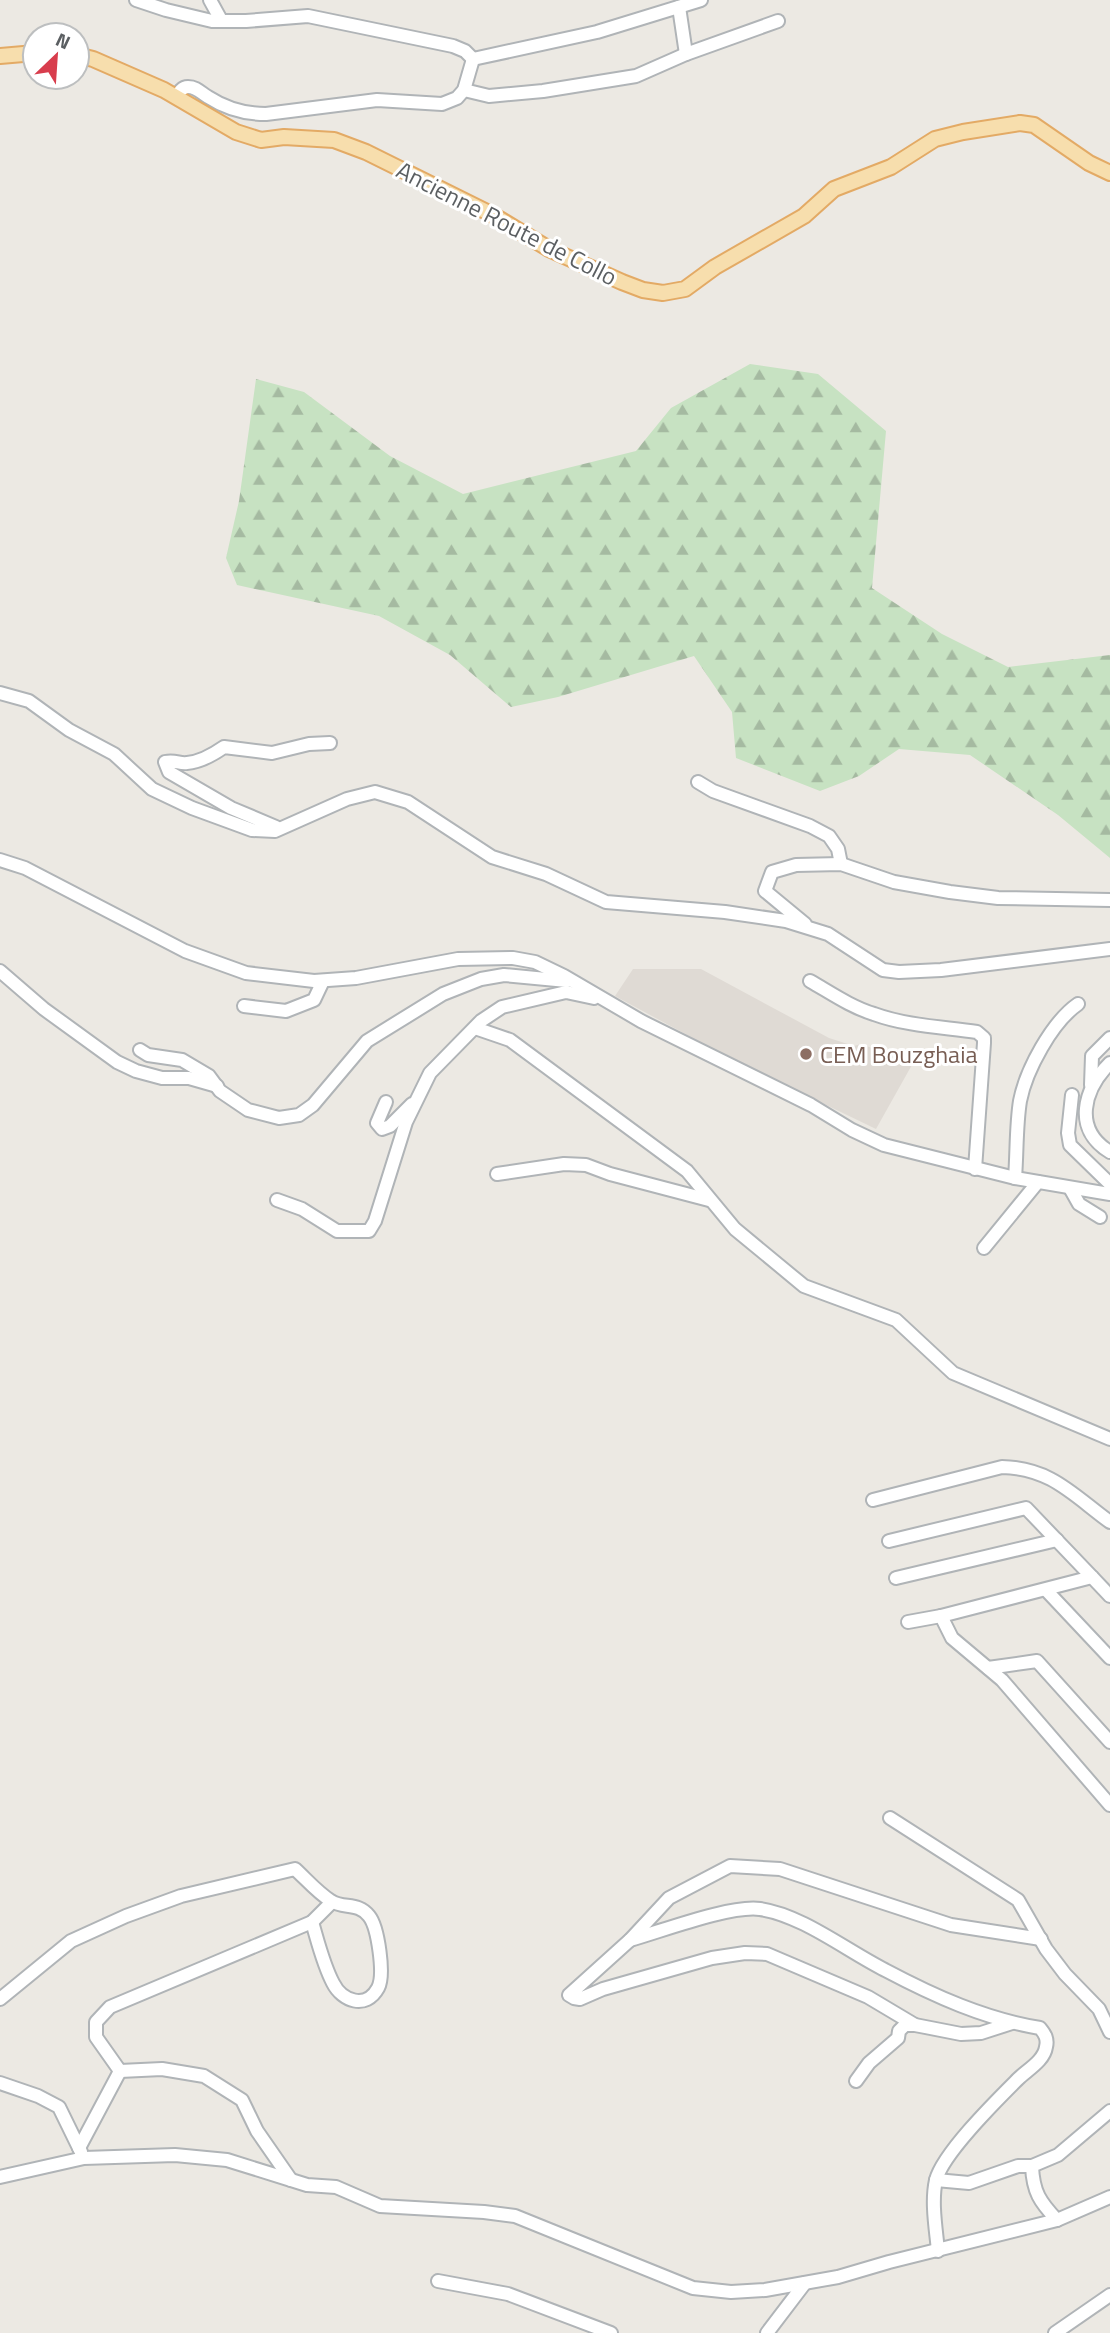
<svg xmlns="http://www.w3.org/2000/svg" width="1110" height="2333" font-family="'Titillium Web',sans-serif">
<defs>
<pattern id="forest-firs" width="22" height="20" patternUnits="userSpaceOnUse" patternTransform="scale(1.75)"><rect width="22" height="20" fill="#c7e2c2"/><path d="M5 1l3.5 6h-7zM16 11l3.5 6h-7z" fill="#a5baa1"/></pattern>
</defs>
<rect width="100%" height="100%" fill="#ece9e3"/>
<polygon fill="#dfdad4" points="633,969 701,969 829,1038 854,1046 861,1044 913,1063 876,1129 739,1063 615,996"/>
<polygon fill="url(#forest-firs)" points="750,364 818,374 886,431 872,588 942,634 1008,667 1110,655 1110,858 1058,815 970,755 899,749 859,776 820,791 736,758 732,712 694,656 558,697 511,707 450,655 379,616 237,585 226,558 239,501 256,379 304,392 390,456 463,494 636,451 671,408"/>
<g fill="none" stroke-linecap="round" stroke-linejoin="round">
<defs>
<g id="minor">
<polyline points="136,0 166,10 212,21 246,21 308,16 453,46 465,51 473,59"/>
<polyline points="210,0 221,20"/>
<polyline points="679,7 686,54"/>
<polyline points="473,59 597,32 701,0"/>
<polyline points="464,90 489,96 543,91 636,76 686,54 778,21"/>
<path d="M176 97C179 92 182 87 188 87 197 87 201 93 208 97 225 108 246 114 266 114L377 100 442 104 457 98 464 90 473 59"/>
<polyline points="0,693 29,701 69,730 114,754 152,789 192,808 252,830 275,831 347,799 375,792 408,802 492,857 546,874 606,902 725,912 786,921 828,934 883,970 899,972 941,970 1110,949"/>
<polyline points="698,782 713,791 810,826 829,836 838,849 841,864"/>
<path d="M276 827 231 808 169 772 165 762C176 760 179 764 187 763 200 762 214 754 224 747L272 753 309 744 330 743"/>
<polyline points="0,860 25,868 185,951 246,973 314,981 356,978 458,959 513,958 535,962 564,976 641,1021 811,1105 852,1130 884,1145 1015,1178 1110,1194"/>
<polyline points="805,924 765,891 772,872 796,865 841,864 894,882 950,892 998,898 1110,900"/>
<polyline points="0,971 44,1009 117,1062 136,1071 162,1078 189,1078 217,1086"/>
<path d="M810 981C831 993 851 1007 874 1014 907 1026 943 1027 977 1032L984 1038V1043L975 1169"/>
<polyline points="244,1006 286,1011 314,1000 323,981"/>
<polyline points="475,1028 510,1040 687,1171 735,1229 804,1286 896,1320 953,1373 1110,1439"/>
<polyline points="140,1050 148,1055 182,1060 209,1076 220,1091 248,1110 279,1118 299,1115 313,1105 367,1041 443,994 481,979 504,975 567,981"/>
<path d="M1110 1063C1084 1089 1072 1129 1110 1152"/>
<polyline points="1091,1085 1092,1056 1110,1038"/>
<polyline points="1072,1095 1068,1133 1070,1145 1110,1184"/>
<polyline points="386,1102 377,1123 382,1129 390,1126 412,1104"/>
<polyline points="497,1174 564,1164 586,1165 610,1174 709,1200"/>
<path d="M1015 1178C1017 1153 1016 1126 1020 1101 1026 1070 1052 1022 1078 1004"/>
<polyline points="1070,1188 1079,1204 1100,1217"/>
<polyline points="277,1200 302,1209 337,1231 369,1231 375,1221 406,1122 430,1073 481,1021 502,1007 566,992 594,998"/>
<polyline points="984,1248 1038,1182"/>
<path d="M873 1500 1002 1467C1051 1468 1073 1495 1110 1522"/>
<polyline points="889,1541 1026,1508 1092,1577 941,1616 952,1638 1002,1680 1110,1805"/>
<polyline points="1092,1577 1110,1596"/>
<polyline points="896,1578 1057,1540"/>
<polyline points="1046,1590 1110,1658"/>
<polyline points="908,1622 941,1616"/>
<polyline points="988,1668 1037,1661 1110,1742"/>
<polyline points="890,1818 1018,1900 1046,1949 1065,1974 1099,2009 1110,2032"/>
<path d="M630 1940C662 1931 730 1905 760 1909 802 1915 847 1951 885 1970 934 1996 985 2019 1040 2028 1045 2034 1048 2039 1046 2047 1044 2061 1027 2070 1018 2079 997 2100 943 2153 936 2180 931 2202 936 2229 938 2251"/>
<path d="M0 1999 71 1941 126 1916 181 1896 295 1869C306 1879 318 1893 331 1901 344 1909 358 1902 369 1916 378 1927 385 1975 378 1988 366 2010 342 2001 333 1983 323 1964 318 1942 312 1922"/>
<polyline points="1012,2023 981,2033 961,2034 915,2025 868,1997 767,1954 745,1953 712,1958 603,1989 580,1999 574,1998 569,1995 630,1940 669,1898 730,1866 780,1869 951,1925 1041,1939"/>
<polyline points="120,2071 162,2069 204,2076 242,2100 257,2131 291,2180"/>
<polyline points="856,2081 869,2063 898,2038 899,2031 905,2025 915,2025"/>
<polyline points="0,2083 38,2096 59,2107 81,2152"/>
<polyline points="79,2148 120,2071 96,2037 96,2022 110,2007 312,1922 332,1902"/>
<polyline points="0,2177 84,2158 175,2155 227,2160 307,2185 336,2187 380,2206 484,2212 515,2216 693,2288 731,2292 765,2290 838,2277 889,2262 1057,2220 1110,2197"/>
<polyline points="936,2180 969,2183 1018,2166 1032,2166"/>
<path d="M1057 2220C1040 2202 1033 2192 1032 2166L1058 2155 1110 2111"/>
<polyline points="438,2281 508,2294 611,2333"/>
<polyline points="767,2333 805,2283"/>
<polyline points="1055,2333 1110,2295"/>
</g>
<g id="major">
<polyline points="77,55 93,59 164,90 236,132 261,140 284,137 334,140 366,152 493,215 549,249 622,282 643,290 663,293 685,289 715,267 804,216 834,189 891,167 935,139 963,132 1020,123 1034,125 1089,163 1110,173"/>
<polyline points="0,56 35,53"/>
</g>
</defs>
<use href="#minor" stroke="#b0b4b7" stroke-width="16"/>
<use href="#major" stroke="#e3aa65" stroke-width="18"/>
<use href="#minor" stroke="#fff" stroke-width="12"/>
<use href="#major" stroke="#f7dead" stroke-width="14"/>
</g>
<circle fill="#8d6e63" stroke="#fff" stroke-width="2.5" cx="806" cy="1054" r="7"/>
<g text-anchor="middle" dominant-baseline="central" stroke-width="6" stroke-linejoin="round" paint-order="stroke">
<g font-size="24" fill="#5b5f62" stroke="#fff">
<text transform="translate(507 223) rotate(27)">Ancienne Route de Collo</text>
</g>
<g font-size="24" fill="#785e54" stroke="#fff" text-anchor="start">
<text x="820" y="1054">CEM Bouzghaia</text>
</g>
</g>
<g transform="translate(56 56) rotate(25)"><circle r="33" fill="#ffffff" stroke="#bdbfc0" stroke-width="2"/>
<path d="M0-5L12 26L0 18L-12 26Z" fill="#d83d4d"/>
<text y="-10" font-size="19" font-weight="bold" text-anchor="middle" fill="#5b5f62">N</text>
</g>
</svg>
